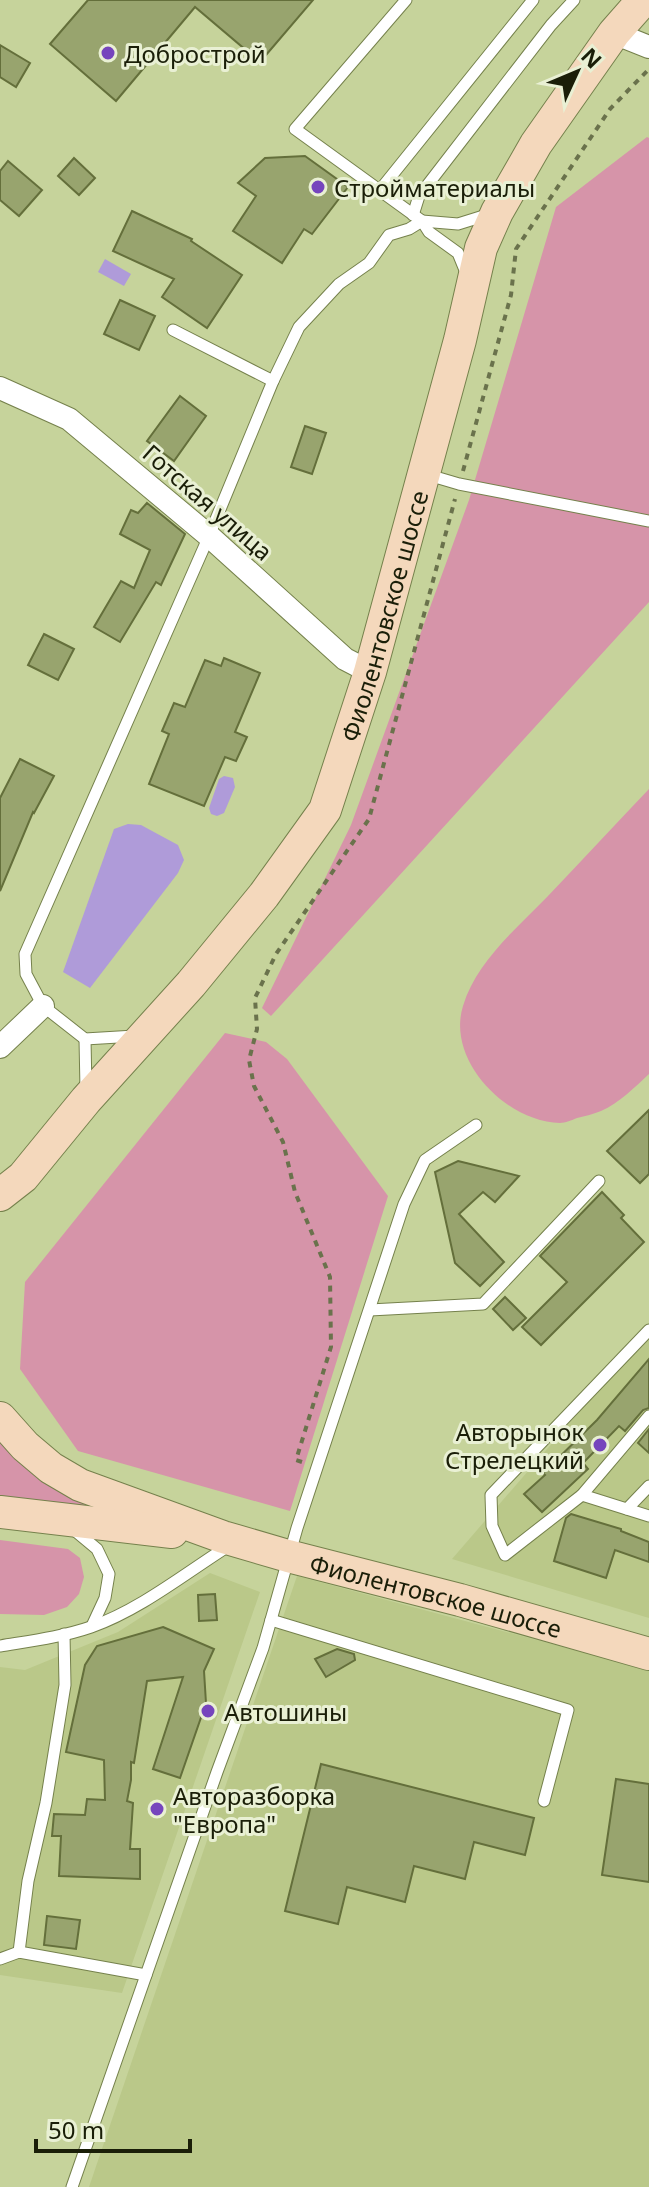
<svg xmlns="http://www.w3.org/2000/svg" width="649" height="2187" font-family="'Noto Sans',sans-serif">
<rect width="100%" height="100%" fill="#c6d39b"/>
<g fill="#bac889">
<polygon points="649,1331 649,1618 452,1559"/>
<polygon points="210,1573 260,1592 122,1993 0,1975 0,1667 25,1670 118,1632"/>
<polygon points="297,1576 649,1670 649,2187 89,2187"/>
</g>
<g fill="#d694a9">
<polygon points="647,137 649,138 649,602 271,1016 262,1008 351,825 469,500 556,207"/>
<path d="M649 789V1074C635 1087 619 1103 601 1111 594 1114 585 1116 577 1118 572 1120 565 1123 560 1123 506 1122 446 1060 463 1006 476 962 517 928 548 896 582 860 615 825 649 789Z"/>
<polygon points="225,1033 266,1042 287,1059 388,1196 290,1511 78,1451 20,1369 25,1282"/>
<polygon points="0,1436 141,1517 0,1498"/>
<polygon points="0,1540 68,1549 80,1558 84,1577 79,1594 67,1607 44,1615 0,1614"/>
</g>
<g fill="#af9bd9">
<polygon points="105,259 131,274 124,286 98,272"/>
<polygon points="224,776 233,778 235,787 224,813 217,816 211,814 209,808 219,779"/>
<polygon points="128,824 141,825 178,845 184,860 178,873 90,988 63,972 114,829"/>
</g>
<g fill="#98a46e" stroke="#646f3b" stroke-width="2">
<polygon points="88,0 313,0 260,62 195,7 116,101 50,44"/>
<polygon points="0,45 30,63 16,87 0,77"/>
<polygon points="305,156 348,187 312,234 304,229 282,263 233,231 256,196 238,183 265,158"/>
<polygon points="74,158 95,178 79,195 58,176"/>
<polygon points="8,161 42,190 19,216 0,200 0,171"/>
<polygon points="132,211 192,239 191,241 242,275 207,328 162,297 174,279 113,251"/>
<polygon points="120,300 155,316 139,350 104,334"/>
<polygon points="180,396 206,416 174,461 147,441"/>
<polygon points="305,426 326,433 312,474 291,467"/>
<polygon points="147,503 185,534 161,585 156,582 120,642 94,627 121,581 134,588 150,550 120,534 131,510 138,513"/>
<polygon points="44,634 74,649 58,680 28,665"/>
<polygon points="224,658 260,673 235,732 247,737 236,761 225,757 204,806 149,784 169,734 162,731 174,703 185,707 205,660 221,666"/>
<polygon points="20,759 54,776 34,813 33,812 0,891 0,798"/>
<polygon points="649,1110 649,1174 640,1183 607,1151"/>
<polygon points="458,1161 519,1176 495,1202 483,1192 459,1214 504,1262 480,1286 455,1263 435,1172"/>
<polygon points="602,1192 624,1215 621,1218 644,1242 541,1345 522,1327 567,1282 540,1256"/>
<polygon points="505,1297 526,1318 513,1330 493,1309"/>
<polygon points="649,1359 649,1408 643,1410 625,1431 619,1426 583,1463 588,1469 542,1512 524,1494 545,1475 543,1473 597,1420"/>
<polygon points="649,1429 649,1453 638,1443"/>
<polygon points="571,1514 621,1529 621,1531 649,1542 649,1562 615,1550 606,1578 554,1561 566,1518"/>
<polygon points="215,1594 217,1620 199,1621 198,1595"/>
<polygon points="163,1627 214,1649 204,1671 206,1703 180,1778 153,1769 183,1677 147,1681 134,1763 131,1762 131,1780 127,1801 133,1803 130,1849 140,1849 140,1879 59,1876 61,1836 52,1836 54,1814 85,1815 87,1799 105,1800 104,1760 66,1752 85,1665 97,1646"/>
<polygon points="337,1649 354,1654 355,1660 326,1677 315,1659"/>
<polygon points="321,1764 534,1818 525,1855 474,1842 465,1879 414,1866 405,1902 347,1887 338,1924 285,1911"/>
<polygon points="616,1779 649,1784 649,1882 602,1875"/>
<polygon points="47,1916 80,1920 76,1949 44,1945"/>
</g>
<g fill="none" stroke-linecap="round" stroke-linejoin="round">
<defs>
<g id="lane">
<polyline points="406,0 295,129 422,221 429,232 458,253 467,275"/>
<polyline points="380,190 533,0"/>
<polyline points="413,215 419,196 551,25 574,0"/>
<polyline points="173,330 273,381"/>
<polyline points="425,474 459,484 649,521"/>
<polyline points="135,1036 85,1039 43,1006 26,974 25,954 209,536 273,381 299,327 339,284 369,263 389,235 409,229 422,221 458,224 490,214"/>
<polyline points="85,1039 86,1090"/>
<polyline points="370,1310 483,1304 599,1181"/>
<polyline points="649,1330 491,1495 492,1526 505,1555 582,1495 649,1416"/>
<polyline points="582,1495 649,1516"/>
<polyline points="627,1509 649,1486"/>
<polyline points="73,1529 97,1549 109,1574 105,1598 92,1626"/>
<polyline points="271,1620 568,1710 544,1801"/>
<path d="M0 1646C30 1641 62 1637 91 1627 140 1610 187 1572 230 1545"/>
<polyline points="19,1952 28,1881 46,1803 65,1685 64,1634"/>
<polyline points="0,1959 19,1952 146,1975"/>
<polyline points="72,2187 217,1772 263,1648 297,1528 404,1204 425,1160 476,1125"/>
</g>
<g id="street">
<polyline points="614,33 649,47"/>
<polyline points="0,388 69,419 209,536 345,659 370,672"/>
<polyline points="0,1047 43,1006"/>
</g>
<g id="secondary">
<path id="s1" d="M0 1195 23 1177 86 1100 191 984 264 895 325 810 370 672 460 340 481 248 497 212 536 144 614 33 643 0"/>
<path id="s2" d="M0 1418 25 1446 51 1468 80 1485 223 1537 288 1556 460 1600 649 1654"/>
<polyline points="0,1512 172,1532"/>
</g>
</defs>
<use href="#lane" stroke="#75814c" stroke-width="13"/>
<use href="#street" stroke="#75814c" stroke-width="24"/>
<use href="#secondary" stroke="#75814c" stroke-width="34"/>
<g stroke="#6a724c" stroke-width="4" stroke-dasharray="6 6" stroke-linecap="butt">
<polyline points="463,471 511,295 516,249 610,109 649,69"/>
<polyline points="302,1462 296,1460 331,1347 330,1277 295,1192 283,1142 254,1086 249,1060 257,1029 255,998 276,954 369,819 455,499"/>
</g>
<use href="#lane" stroke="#fff" stroke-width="11"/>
<use href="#street" stroke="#fff" stroke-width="22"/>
<use href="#secondary" stroke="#f4d8bc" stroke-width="32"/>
</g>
<g fill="#7645bd" stroke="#e9f0d4" stroke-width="3">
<circle cx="108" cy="53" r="8"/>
<circle cx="318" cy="187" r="8"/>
<circle cx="600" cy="1445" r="8"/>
<circle cx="208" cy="1711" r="8"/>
<circle cx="157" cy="1809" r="8"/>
</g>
<g text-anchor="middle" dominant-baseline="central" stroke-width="6" stroke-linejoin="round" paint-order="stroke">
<g font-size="24" fill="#1a1e08" stroke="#e9f0d4" text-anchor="start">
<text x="124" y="53">Добрострой</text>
<text x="334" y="187">Стройматериалы</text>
<text x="584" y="1431" text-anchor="end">Авторынок<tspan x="584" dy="28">Стрелецкий</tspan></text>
<text x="224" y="1711">Автошины</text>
<text x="173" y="1795">Авторазборка<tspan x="173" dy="28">"Европа"</tspan></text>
</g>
<g font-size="24" fill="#1a1e08" stroke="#e9f0d4">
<text transform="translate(208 502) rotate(41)">Готская улица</text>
<text stroke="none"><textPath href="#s1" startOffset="708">Фиолентовское шоссе</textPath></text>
<text stroke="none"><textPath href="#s2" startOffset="478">Фиолентовское шоссе</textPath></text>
</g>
</g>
<g transform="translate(577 72) rotate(46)" stroke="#e9f0d4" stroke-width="6" paint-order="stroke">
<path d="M0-6L14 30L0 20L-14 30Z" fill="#1a1e08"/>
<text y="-12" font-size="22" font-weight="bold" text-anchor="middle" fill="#1a1e08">N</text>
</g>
<path d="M36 2139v12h154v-12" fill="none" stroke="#1a1e08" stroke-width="4"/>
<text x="48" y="2139" font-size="24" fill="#1a1e08" stroke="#e9f0d4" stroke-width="6" paint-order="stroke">50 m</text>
</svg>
